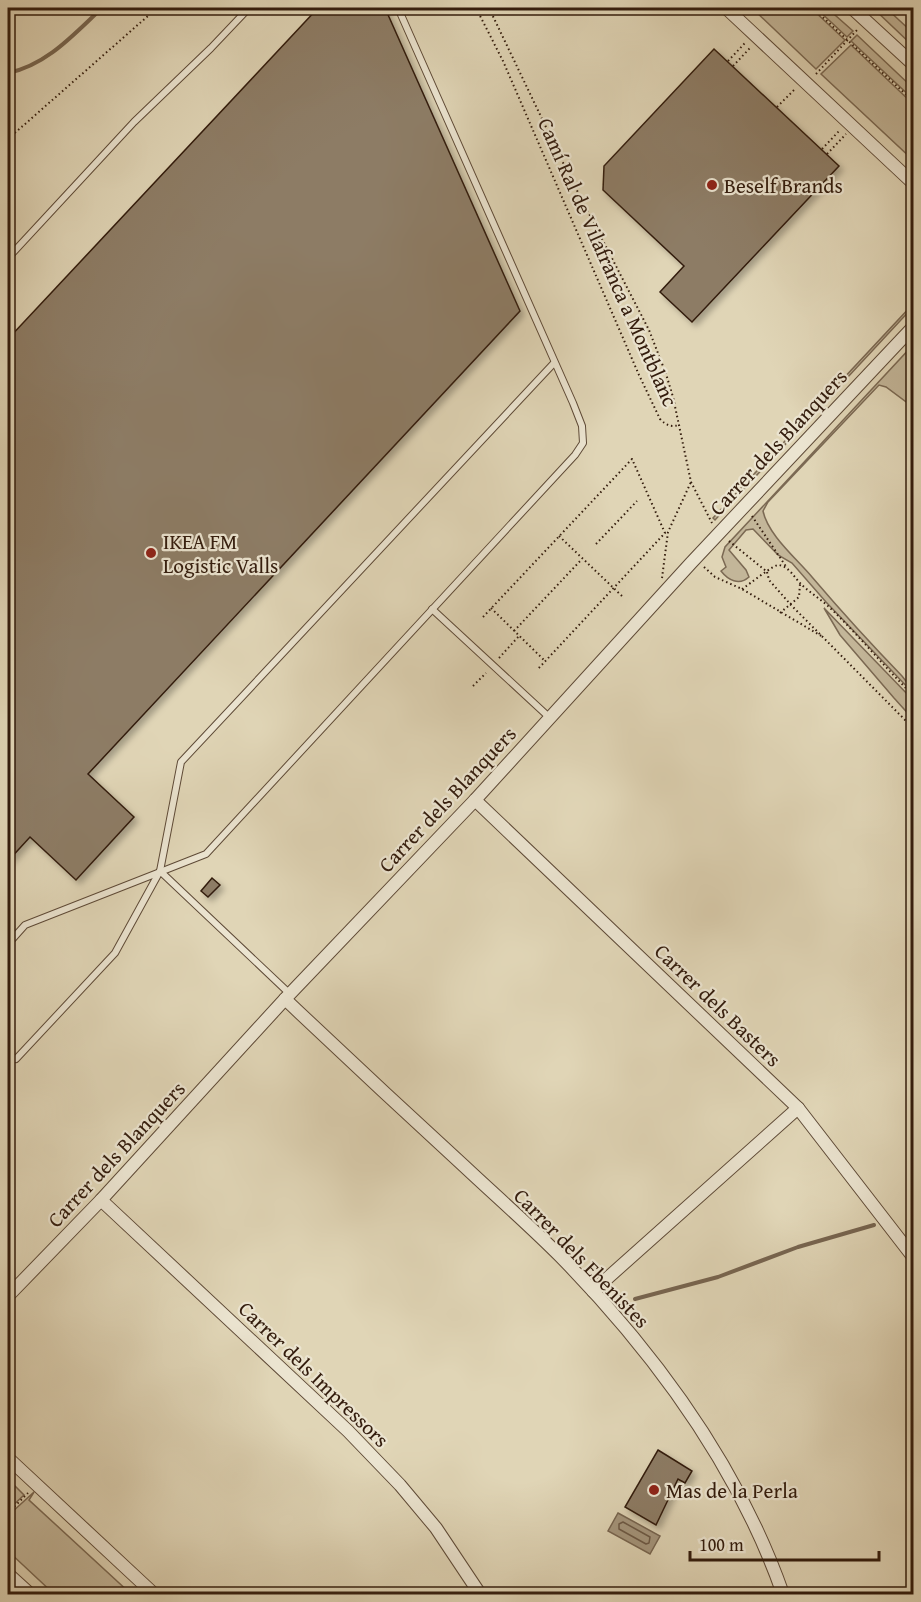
<svg xmlns="http://www.w3.org/2000/svg" width="921" height="1602" font-family="'Gentium Book Plus',serif">
<defs>
<filter id="shadow"><feDropShadow dx="4" dy="4" stdDeviation="3" flood-color="#0004"/></filter>
</defs>
<rect width="100%" height="100%" fill="#e0d5b6"/>
<filter id="stains"><feTurbulence type="fractalNoise" baseFrequency=".00333" numOctaves="4"/><feColorMatrix values="0 0 0 0 .2 0 0 0 0 .09 0 0 0 0 .02 0 0 0 .5 -.17"/></filter>
<radialGradient id="worn" r=".72"><stop offset=".6" stop-color="#630" stop-opacity="0"/><stop offset="1" stop-color="#630" stop-opacity=".3"/></radialGradient>
<g fill="#c3b699" stroke="#7b6953" stroke-width="1.5">
<polygon points="752,8 811,8 845,40 816,69"/>
<polygon points="816,8 827,8 853,31 847,37"/>
<polygon points="873,8 886,8 913,33 913,46"/>
<polygon points="857,35 913,88 913,99 851,41"/>
<polygon points="851,45 913,104 913,160 821,74"/>
<polygon points="913,304 913,307 715,520 713,518"/>
<path d="M913 345V407L886 387 879 385 768 502 763 511C768 535 797 559 812 577 841 611 871 644 902 676L913 690V693L826 602 792 563 778 555 753 529 746 530 729 550 746 570 749 577C739 586 728 580 721 571L726 567 722 557 725 547Z"/>
<polygon points="824,608 913,700 913,719 894,698 840,635"/>
<polygon points="8,1479 24,1495 8,1510"/>
<polygon points="34,1492 29,1500 131,1594 54,1594 8,1551 8,1524 14,1516 11,1513"/>
</g>
<polygon fill="#a5967d" stroke="#776550" stroke-width="1.5" points="618,1513 660,1536 650,1554 608,1531"/>
<g fill="none" stroke-linecap="round" stroke-linejoin="round">
<polygon stroke="#6c5945" stroke-width="1.5" points="623,1522 650,1537 649,1543 646,1544 619,1529 619,1524"/>
<g stroke="#776550" stroke-width="4">
<path d="M8 73C47 65 74 34 102 8"/>
<polyline points="908,1214 914,1212"/>
<polyline points="635,1299 718,1277 798,1247 874,1225"/>
</g>
</g>
<g fill="#8d7c65" stroke="#331c0d" stroke-width="1.5" filter="url(#shadow)">
<polygon points="318,8 385,8 520,311 88,774 134,817 76,880 30,837 8,861 8,339"/>
<polygon points="714,49 839,166 692,322 660,292 684,266 603,190 604,166"/>
<polygon points="212,878 220,885 208,897 201,891"/>
<polygon points="658,1450 692,1471 685,1483 678,1479 656,1525 625,1507"/>
</g>
<g fill="none" stroke-linecap="round" stroke-linejoin="round">
<defs>
<g id="lane">
<polyline points="8,258 134,122 211,48 249,8"/>
<polyline points="432,609 550,718"/>
<polyline points="160,871 290,994"/>
<polyline points="8,944 25,925 206,854 575,455 583,443 582,426 573,403 398,8"/>
<polyline points="16,1059 115,953 160,871 181,762 554,363"/>
</g>
<g id="street">
<polyline points="726,8 914,184"/>
<polyline points="852,8 914,65"/>
<polyline points="475,800 798,1108 914,1258"/>
<path d="M285 999C344 1055 404 1111 464 1166 496 1196 529 1225 560 1256 655 1353 738 1466 783 1594"/>
<polyline points="101,1200 348,1431 400,1485 436,1528 480,1594"/>
<polyline points="593,1291 798,1108"/>
<polyline points="8,1296 101,1200 285,999 475,800 691,563 914,326"/>
<polyline points="8,1458 154,1594"/>
<polyline points="8,1574 30,1594"/>
</g>
</defs>
<use href="#lane" stroke="#5e4a37" stroke-width="8"/>
<use href="#street" stroke="#5e4a37" stroke-width="14"/>
<g stroke="#331c0d" stroke-width="2" stroke-dasharray="1.5 3" stroke-linecap="butt">
<path d="M476 8 503 61 639 375 660 419C667 426 671 427 680 425"/>
<polyline points="489,8 567,171 649,330 666,374 673,397 691,482 712,523"/>
<polyline points="813,8 914,102"/>
<polyline points="728,61 745,43"/>
<polyline points="733,66 750,48"/>
<polyline points="816,74 857,30"/>
<polyline points="777,107 796,88"/>
<polyline points="8,139 157,8"/>
<polyline points="822,149 840,130"/>
<polyline points="827,154 846,134"/>
<polyline points="752,516 787,568"/>
<polyline points="559,536 623,597"/>
<polyline points="729,541 766,571"/>
<polyline points="596,544 637,501"/>
<polyline points="704,567 715,577 742,589 823,637"/>
<polyline points="767,572 769,580 791,605 914,729"/>
<polyline points="662,578 668,532 691,482"/>
<path d="M742 589C750 584 774 564 779 565 790 567 795 579 803 586 811 593 820 599 828 606 858 634 884 667 914 696"/>
<polyline points="491,608 545,661"/>
<polyline points="780,613 799,597 800,584"/>
<polyline points="483,617 632,459 665,533 537,670"/>
<polyline points="514,631 582,559"/>
<polyline points="499,658 519,636"/>
<polyline points="473,686 486,673"/>
<polyline points="8,1513 28,1493"/>
<polyline points="8,1516 8,1519"/>
</g>
<use href="#lane" stroke="#ebe4d0" stroke-width="6"/>
<use href="#street" stroke="#ebe4d0" stroke-width="12"/>
</g>
<g fill="#8f2418" stroke="#ebe4d0" stroke-width="2">
<circle cx="712" cy="185" r="6"/>
<circle cx="151" cy="553" r="6"/>
<circle cx="654" cy="1490" r="6"/>
</g>
<g text-anchor="middle" dominant-baseline="central" stroke-width="4.5" stroke-linejoin="round" paint-order="stroke">
<g font-size="21" fill="#331c0d" stroke="#ebe4d0" text-anchor="start">
<text x="724" y="185">Beself Brands</text>
<text x="163" y="541">IKEA FM<tspan x="163" dy="24">Logistic Valls</tspan></text>
<text x="666" y="1490">Mas de la Perla</text>
</g>
<g font-size="21" fill="#331c0d" stroke="#ebe4d0">
<text transform="translate(608 262) rotate(66)">Camí Ral de Vilafranca a Montblanc</text>
<text transform="translate(778 442) rotate(-47)">Carrer dels Blanquers</text>
<text transform="translate(447 799) rotate(-47)">Carrer dels Blanquers</text>
<text transform="translate(718 1005) rotate(44)">Carrer dels Basters</text>
<text transform="translate(116 1154) rotate(-47)">Carrer dels Blanquers</text>
<text transform="translate(582 1258) rotate(46)">Carrer dels Ebenistes</text>
<text transform="translate(314 1374) rotate(44)">Carrer dels Impressors</text>
</g>
</g>
<rect width="921" height="1602" fill="none" stroke="#e0d5b6" stroke-width="30"/>
<rect x="9" y="9" width="903" height="1584" fill="none" stroke="#331c0d" stroke-width="3"/>
<rect x="15" y="15" width="891" height="1572" fill="none" stroke="#331c0d" stroke-width="1.5"/>
<path d="M690 1551v9h189v-9" fill="none" stroke="#331c0d" stroke-width="3"/>
<text x="699" y="1551" font-size="18" fill="#331c0d" stroke="#ebe4d0" stroke-width="4.5" paint-order="stroke">100 m</text>
<rect width="100%" height="100%" filter="url(#stains)"/>
<rect width="100%" height="100%" fill="url(#worn)"/>
</svg>
